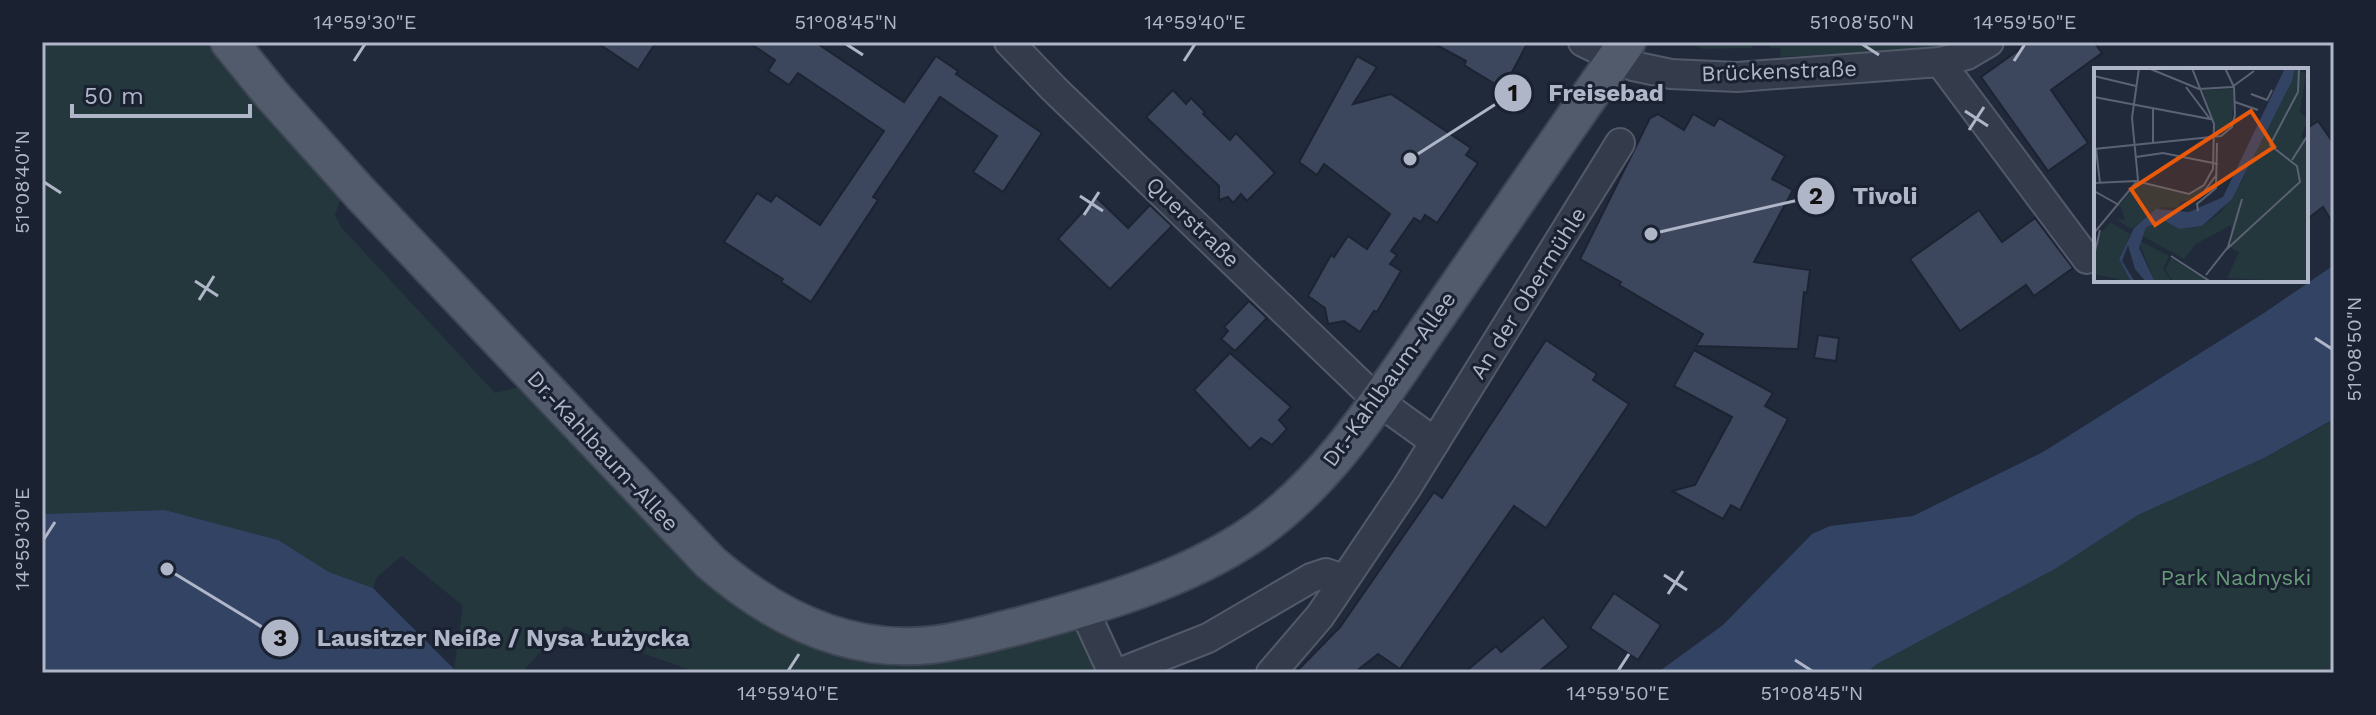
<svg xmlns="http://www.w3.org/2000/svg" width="2376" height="715" font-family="'Work Sans',sans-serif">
<rect width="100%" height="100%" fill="#212a3b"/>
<g fill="#23373c">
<polygon points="42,42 209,42 251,95 342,194 335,215 341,227 495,393 526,385 819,642 1074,625 1100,673 699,673 565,626 521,673 458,673 454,670 463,606 402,556 377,577 373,588 329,572 277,540 165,510 42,514"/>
<polygon points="1688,42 1956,42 1946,46 1904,50 1781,57 1780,48 1770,48 1770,45 1752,45 1752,48 1703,49"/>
<polygon points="2334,420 2334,673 1866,673 1877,664 2055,569 2138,515 2264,458"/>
</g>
<g fill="#334364">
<polygon points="2334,265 2334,419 2264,458 2138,515 2055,569 1877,664 1866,673 1657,673 1723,625 1812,534 1830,526 1913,516 2043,452 2264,313"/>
<polygon points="165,510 278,540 329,572 373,588 458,673 42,673 42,514"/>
</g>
<g fill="#3c465c" stroke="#1c2332" stroke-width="2">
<polygon points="596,42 656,42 638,70"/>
<polygon points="748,42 815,42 904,102 936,56 958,71 956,74 1042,133 1003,192 973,172 997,136 940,97 873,197 878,200 811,302 781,282 783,279 724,242 757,193 771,202 776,195 820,225 884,131 798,73 789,85 768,71 775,60"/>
<polygon points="1431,42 1528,42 1503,89 1464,65 1466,61"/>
<polygon points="2030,42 2094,42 2102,53 2051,90 2088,143 2048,171 1981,77"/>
<polygon points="1357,56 1377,67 1353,104 1391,94 1471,148 1466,155 1478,163 1437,223 1425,215 1421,222 1414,218 1391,251 1397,255 1390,264 1401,271 1377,312 1374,311 1360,332 1344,321 1328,324 1325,308 1308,296 1331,255 1334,257 1348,236 1367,249 1390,214 1324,164 1317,175 1299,162"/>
<polygon points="1173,90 1186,104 1191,98 1205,112 1203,114 1230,140 1236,133 1275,173 1247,201 1241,194 1233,203 1228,197 1219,200 1219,186 1146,117"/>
<polygon points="1658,114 1684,130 1693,114 1714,126 1719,118 1785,156 1772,179 1793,190 1754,262 1810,270 1807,293 1804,292 1798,349 1696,346 1703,334 1619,285 1621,282 1580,259 1650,118"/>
<polygon points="2318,121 2334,144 2334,225 2323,207 2306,220 2306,129"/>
<polygon points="1096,197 1128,228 1150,205 1172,226 1110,289 1058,239"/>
<polygon points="1979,210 2002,242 2035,218 2073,268 2034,296 2026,285 1960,331 1910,259"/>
<polygon points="1249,301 1267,318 1235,351 1221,339 1228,331 1224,327"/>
<polygon points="1818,335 1839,338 1836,361 1814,358"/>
<polygon points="1546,340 1597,374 1593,380 1629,404 1546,528 1514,506 1400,669 1378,654 1354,673 1295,673 1340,627 1434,492 1442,498"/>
<polygon points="1694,350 1773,393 1765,406 1788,419 1740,510 1731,505 1723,519 1672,491 1695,485 1732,417 1674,386"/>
<polygon points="1230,353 1291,407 1279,420 1287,429 1272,445 1261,438 1250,449 1194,390"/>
<polygon points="1614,593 1661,625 1638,660 1590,628"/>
<polygon points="1543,617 1569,647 1537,673 1464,673 1496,646 1501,652"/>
</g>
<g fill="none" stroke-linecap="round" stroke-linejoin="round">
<defs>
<g id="minor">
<polyline points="1009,42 1054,89 1378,401 1435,442"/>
<polyline points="1583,42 1633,66 1671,74 1737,77 1940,62 1967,55 1989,42"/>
<polyline points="1940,62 2087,259"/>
<polyline points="1083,608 1113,673"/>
<polyline points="1119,673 1208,638 1311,578 1326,573 1343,579"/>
<polyline points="1271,673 1320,616 1407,487 1620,143"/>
</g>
<path id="major" d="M229 42 272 95 360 193 710 562C772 616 845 654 930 645 960 642 989 633 1019 626 1098 605 1186 580 1254 533 1332 479 1384 392 1437 316 1500 225 1563 133 1627 42"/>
</defs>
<use href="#minor" stroke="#525969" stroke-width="32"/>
<use href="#major" stroke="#3e4555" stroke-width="40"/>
<use href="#minor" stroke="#343c4c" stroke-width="28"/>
<use href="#major" stroke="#525b6c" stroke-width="36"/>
</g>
<path fill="none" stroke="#afb6c8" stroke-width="3" d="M846 44 863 55M1862 44 1879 55M354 61 365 44M1184 61 1195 44M2014 61 2025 44M1965 111 1988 126M1969 130 1984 107M44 182 61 193M1080 196 1103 211M1084 215 1099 192M195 281 218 296M199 300 214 276M2315 338 2332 349M44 539 55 522M1664 575 1687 590M1668 594 1683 571M1795 660 1812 671M788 671 799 654M1618 671 1629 654"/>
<g text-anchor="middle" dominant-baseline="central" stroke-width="6" stroke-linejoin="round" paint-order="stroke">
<g font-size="22" fill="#afb6c8" stroke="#1a2130">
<text transform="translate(1779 71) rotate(-2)">Brückenstraße</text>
<text transform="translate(1193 222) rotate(44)">Querstraße</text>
<text transform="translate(1528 293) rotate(-58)">An der Obermühle</text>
<text transform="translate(1389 379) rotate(-54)">Dr.-Kahlbaum-Allee</text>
<text transform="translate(603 451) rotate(47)">Dr.-Kahlbaum-Allee</text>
</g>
<g font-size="22" fill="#659a76" stroke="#1a2130">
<text x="2236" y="577">Park Nadnyski</text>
</g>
</g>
<g transform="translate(2094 68)">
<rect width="214" height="214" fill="#212a3b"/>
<path d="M201 0 212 6 206 44 214 51 207 69 214 72V214L133 210 145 184 137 180V157L102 176 90 191 47 167 52 159 71 153 85 161 108 158 127 144 147 115ZM140 21 138 57 123 67 109 22ZM44 114 94 127 112 117 103 130 86 134 85 140 69 139 37 161 22 151 31 152 26 137ZM16 154 36 166 25 191 37 214 0 206 3 170ZM44 172 75 188 69 201 78 214H61ZM77 190 116 214H80L71 202Z" fill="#23373c"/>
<path d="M191 0H201L198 13 138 131 108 158 85 161 71 153 52 159 45 180 61 214H52L41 201 34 177 28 193 41 214H37L25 191 40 160 62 141 95 144 129 129Z" fill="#334364"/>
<path fill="none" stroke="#5a6273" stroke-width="2" d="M54 0 105 21 138 19 160 3M0 8 42 18M157 26 173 32 178 22M0 29 116 51 92 19M141 34 164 42M59 76V41M0 81 127 68 138 59 141 47 140 19 131 0M2 81 6 115M42 89 69 85 124 96M198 92 214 67M0 115 42 113 95 126 110 117 119 101 120 56 98 0M0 123 25 137M90 137 106 129 123 106M104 143 103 136 122 120 123 75M0 165 44 112 38 50 45 0M133 181 206 114 203 98 176 77 204 24 205 0M0 188 6 162M77 188 117 214M112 207 134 179 148 131"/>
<path fill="#e8590c" fill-opacity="0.15" stroke="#e8590c" stroke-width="4" d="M157 43 180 79 61 157 37 121Z"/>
<rect width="214" height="214" fill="none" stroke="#afb6c8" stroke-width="4"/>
</g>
<path fill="none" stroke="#afb6c8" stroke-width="3" d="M1410 159L1513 93M1651 234L1816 196M167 569L280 638"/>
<g fill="#afb6c8" stroke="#1a2130" stroke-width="3">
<circle cx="1410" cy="159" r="8"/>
<circle cx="1651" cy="234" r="8"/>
<circle cx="167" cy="569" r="8"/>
<circle cx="1513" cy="93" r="20"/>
<circle cx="1816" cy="196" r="20"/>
<circle cx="280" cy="638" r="20"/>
</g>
<g font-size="24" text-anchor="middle" font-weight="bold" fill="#111">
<text x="1513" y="101">1</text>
<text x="1816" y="204">2</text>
<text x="280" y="646">3</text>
</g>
<g font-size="24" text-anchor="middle" font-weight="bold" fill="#afb6c8" stroke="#1a2130" stroke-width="6" stroke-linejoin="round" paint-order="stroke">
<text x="1606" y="101">Freisebad</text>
<text x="1885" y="204">Tivoli</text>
<text x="503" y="646">Lausitzer Neiße / Nysa Łużycka</text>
</g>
<rect width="2376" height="715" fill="none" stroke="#1a2130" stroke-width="88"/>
<path d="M72 104v12h178v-12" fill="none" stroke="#afb6c8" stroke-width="4"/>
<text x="84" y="104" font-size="24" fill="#afb6c8" stroke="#1a2130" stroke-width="6" paint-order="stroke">50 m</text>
<rect x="44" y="44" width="2288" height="627" fill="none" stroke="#afb6c8" stroke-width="3"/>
<g font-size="20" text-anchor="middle" fill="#afb6c8">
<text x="365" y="29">14°59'30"E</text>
<text x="846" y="29">51°08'45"N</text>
<text x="1195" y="29">14°59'40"E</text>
<text x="1862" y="29">51°08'50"N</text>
<text x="2025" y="29">14°59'50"E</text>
<text transform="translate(22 182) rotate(-90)" y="7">51°08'40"N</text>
<text transform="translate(2354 349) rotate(-90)" y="7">51°08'50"N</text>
<text transform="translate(22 539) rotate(-90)" y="7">14°59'30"E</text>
<text x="788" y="700">14°59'40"E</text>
<text x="1618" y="700">14°59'50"E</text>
<text x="1812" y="700">51°08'45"N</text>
</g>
</svg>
